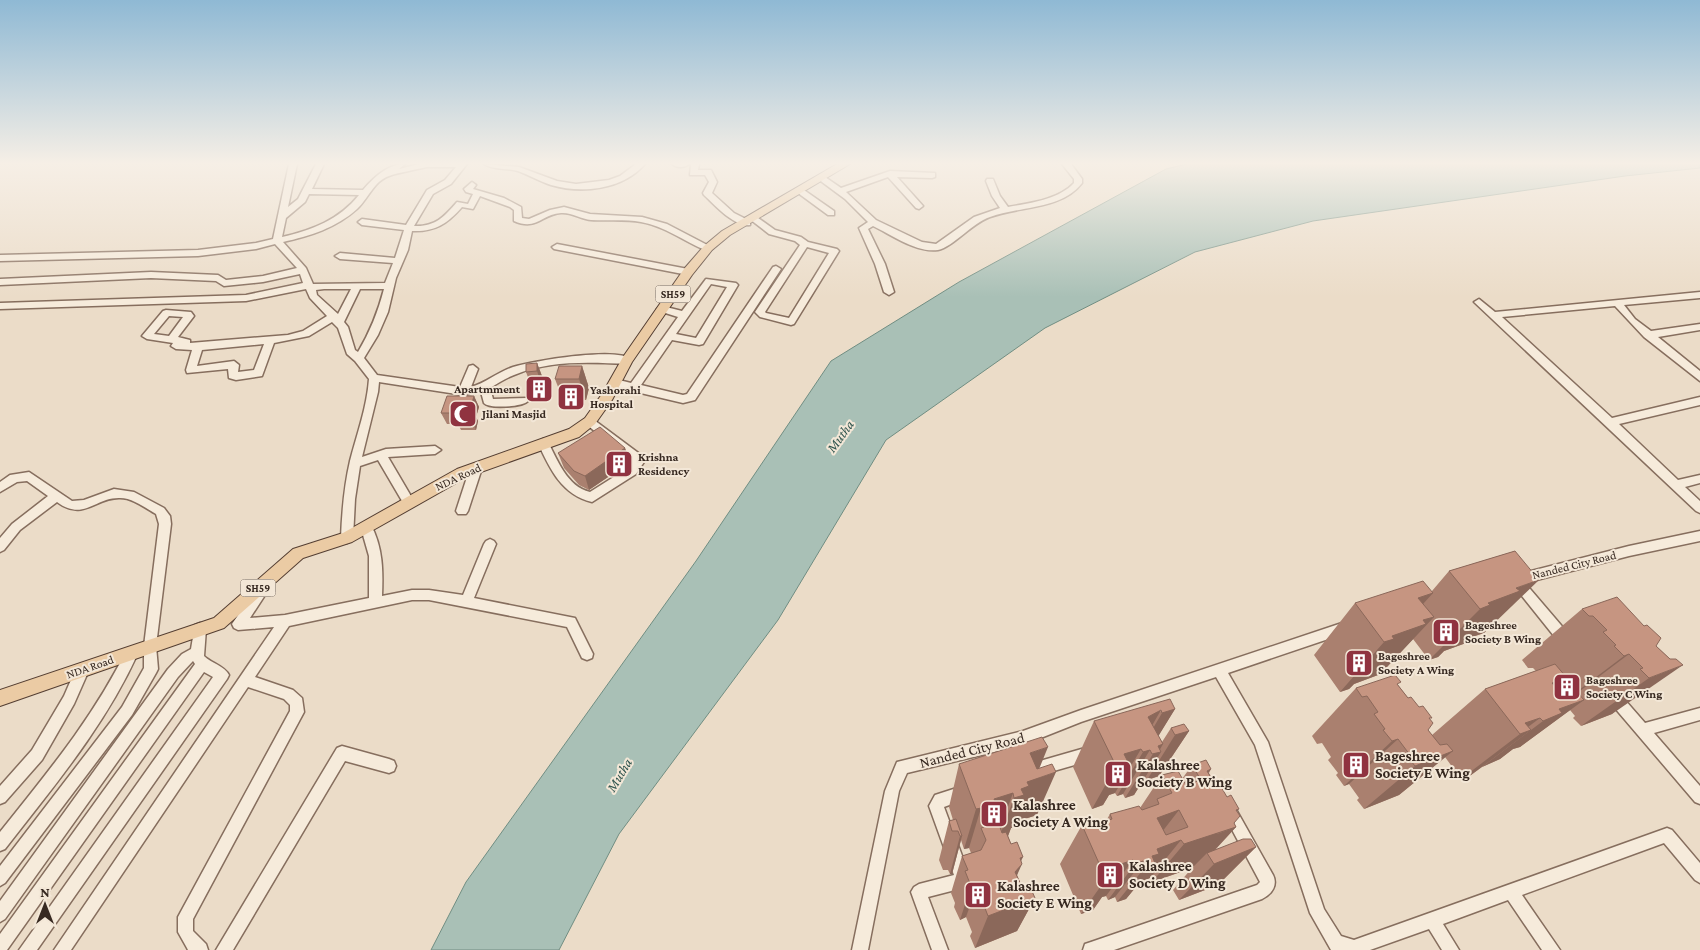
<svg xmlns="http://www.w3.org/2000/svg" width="1700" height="950" font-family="'Crimson Pro',serif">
<rect width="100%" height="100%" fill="#ebdcc8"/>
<polygon fill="#a9c0b6" stroke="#708d82" points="1187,164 1700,164 1700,168 1625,176 1313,221 1195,252 1045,328 886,440 778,620 619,834 559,950 431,950 466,882 696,561 831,361 959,282 1166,169"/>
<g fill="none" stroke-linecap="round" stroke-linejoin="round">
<defs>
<g id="minor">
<path d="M289 164H297L288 207 298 199 316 164H324L312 189 363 190C373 178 388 164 405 164L399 169 419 164H467L451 184 433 194 414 226C435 227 444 217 457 202L468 204 473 194 466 192 464 189 472 182 476 185 473 189 504 198 521 207 522 218 529 219 550 210 564 207 590 214 642 217 667 224 713 248 711 250H705C684 241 664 226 641 222 625 219 608 221 591 220 581 219 571 212 561 213 542 214 537 231 514 221V210L510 207 480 196 473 209 462 207C447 224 435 232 412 231L408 250 396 278 388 312 378 335 364 358 377 375 460 387 469 366 473 365 478 369 471 387C486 383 498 372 513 367 532 361 620 346 632 360L627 364C590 362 549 360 514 375 506 378 498 383 490 388L493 399 527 398 528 401C523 407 489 409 484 403L481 392 463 395 379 382 378 392 362 457 386 449 435 446 441 450 435 454 388 457 415 503 413 506H405L378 460 360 466 355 499 353 538 351 541 347 543 343 541 341 538C342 512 344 487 350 461 357 434 367 407 369 379L355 361 347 354 338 328 332 322 309 336 274 343 262 376 236 380 229 378 228 369 187 373 186 370 192 350 176 349 171 346 173 343 147 339 142 336 163 311 166 310 191 312 194 316 178 337 190 340V343L288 335 303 331 327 316 310 298 306 289 246 301 0 309V303L246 295 303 283 300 274 263 282 224 286 216 281 151 278 0 285V279L151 272 218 275 226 280 263 276 297 268 275 244 256 249 198 256 0 261V255L198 250 256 243 273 239ZM427 167H456L445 180 427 190 406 225 362 219 358 222 362 225 404 230 395 258 340 253 335 256 340 259 393 263 385 283 313 284 306 268 283 242C310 236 336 228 357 209 368 199 374 181 389 176 400 172 415 170 427 167ZM309 194 359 195C339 220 312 230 282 237L286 218 305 202ZM324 289H351L338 314 317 295 316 290ZM360 289H384C378 312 370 332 358 352L355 350 348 327 344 322ZM169 316 183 317 169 336 154 334ZM264 344 254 370 238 372 239 365 234 361 197 366 202 350Z"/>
<path d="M484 164 519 167 557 181 576 184 609 180 620 176 636 164H645C622 190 582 194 551 185 539 181 529 175 518 171 507 168 493 170 484 164Z"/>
<path d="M672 164H689C685 168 676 168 672 164Z"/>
<path d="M691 164H699L698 170H711L717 182 712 193 734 213 750 221V225C734 227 715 205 704 195L703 193 709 182 705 175H690Z"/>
<path d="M1062 164H1071L1082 179V183C1061 210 1020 206 990 217 972 223 953 247 938 250 916 253 892 235 873 226L868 229 885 264 894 292 889 295 884 292 875 264 859 228 868 222 845 199 818 179 822 176 825 177 841 188 890 171 935 173V177L932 178 897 177 923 206 919 209 916 208 888 177 846 192 876 220 922 242 936 244 974 217 1000 208 992 196 986 181 987 179H993L1000 196 1008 207C1030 203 1058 200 1074 183V179Z"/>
<polygon points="801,188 834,211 834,215 828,215 798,193 797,191"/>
<path d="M754 215 775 230 801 237 808 242 837 249 839 251 794 324 791 325 760 317 755 312 800 245 795 241 769 234 751 220 750 218ZM807 247 829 253 789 318 766 313 765 312Z"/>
<polygon points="557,244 688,269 693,272 688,275 554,249 552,247"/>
<path d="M776 266 781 269 695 400 683 403 611 386 610 383 611 380 615 379 631 383 678 317 659 311 657 309 659 307 662 306 682 311 706 279 736 283 738 285 703 344 699 345 672 340 641 385 683 395 687 394 773 267ZM711 284 727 287 696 338 676 334Z"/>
<polygon points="1700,292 1700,298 1624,305 1635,319 1651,331 1700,324 1700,330 1658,337 1700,371 1700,381 1644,337 1615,306 1502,317 1612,418 1700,397 1700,405 1619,424 1678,480 1700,475 1700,483 1685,487 1700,501 1700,513 1696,511 1474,302 1479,299 1495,312"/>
<path d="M590 417 641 455 644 462 636 474 592 502C562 495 550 469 538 443L543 439 547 440C557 459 567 487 590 492L628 468 632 462 586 424 585 421 586 418Z"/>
<polygon points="476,464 480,465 482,468 468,511 466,514 458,514 456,511 470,468 472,465"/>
<path d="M29 472 72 501 84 500 114 489 134 492 164 508 170 516 171 524 156 646 158 669 156 673 132 715 5 883 0 886V866L122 707 144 668V646L159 524 156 514C145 508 133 498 120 498 95 497 84 522 57 502L20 530 4 550 0 552V538L12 524 48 496 27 481 17 482 0 492V482L10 475Z"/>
<path d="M367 523 371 525C383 548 383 571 382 596L412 590H429L463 595 484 544 486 541 490 539 494 541 496 544 474 598 575 618 593 654 592 658 587 660 582 658 567 627 429 600H412L289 626 255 677 293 690 302 698 304 712 193 919V931L206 944 208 950H188L187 948 178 932V917L290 711V705L284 699 248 687 71 950H54L274 627 238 630 234 628 232 624 259 585 263 584 267 585 269 589 250 618 285 615 369 598V556L361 528 363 525Z"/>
<polygon points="1700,531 1700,541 1629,556 1525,583 1572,638 1573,642 1572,646 1567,648 1562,646 1510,581 1512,577 1519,574 1629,546"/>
<polygon points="1345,622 1349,624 1351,628 1349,632 1228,673 1268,742 1324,909 1341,936 1354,940 1667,828 1672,830 1700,863 1700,883 1695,880 1664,843 1522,895 1560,950 1542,950 1508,900 1443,924 1459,950 1442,950 1429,929 1370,950 1331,950 1310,913 1255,745 1216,677 1081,722 1023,745 907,773 899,791 868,950 852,950 885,791 897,762 1023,731 1081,710"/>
<path d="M200 623 205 625 206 629 204 656C211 663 225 666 229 675L227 679 37 950H19L213 677 204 672 7 950H0V934L195 664 193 661 178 677 5 919 0 922V901L168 669 182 654 191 649 195 625Z"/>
<path d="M132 647 137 649 138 653C105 726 54 786 5 849L0 851V832C47 773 94 717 127 649Z"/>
<polygon points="82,664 87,666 89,670 74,704 42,760 5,802 0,804 0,786 32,750 64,696 77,666"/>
<polygon points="1613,690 1618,692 1645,723 1700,708 1700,720 1654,733 1700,786 1700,804 1695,802 1608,700 1606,696 1608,692"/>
<polygon points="342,746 389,759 394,761 396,766 394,771 389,773 345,761 233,950 216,950 337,748"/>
<polygon points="1092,746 1097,748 1099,753 1097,758 1092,760 1026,779 1021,777 1019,772 1021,767 1026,765"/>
<polygon points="966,785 971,787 973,792 971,797 944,807 971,880 968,885 963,888 928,897 948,950 932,950 911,892 914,887 919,884 954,875 929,806 935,795"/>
<path d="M1228 802 1233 804 1273 875C1278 885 1272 894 1262 899L1114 950H1083L1085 944 1091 942 1257 885 1260 882 1221 809 1223 804Z"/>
</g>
<polygon id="major" points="837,164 850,164 730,235 712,250 692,275 632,362 612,400 595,424 579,437 467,477 352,542 303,558 224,628 0,706 0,690 214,618 293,549 343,533 457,469 569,429 585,418 602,394 623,357 684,269 704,246 722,231"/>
</defs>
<use href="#minor" stroke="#866e5e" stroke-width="3"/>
<use href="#major" stroke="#543e32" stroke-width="2"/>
<use href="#minor" fill="#f6ebdb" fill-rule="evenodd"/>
<use href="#major" fill="#ebcba4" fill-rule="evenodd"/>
</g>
<g fill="#aa806f">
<polygon points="537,363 545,384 544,392 534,393 526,372"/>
<polygon points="582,366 589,388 586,400 563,400 555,379"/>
<polygon points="474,396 479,407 476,417 478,421 476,430 461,430 458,424 447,424 441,413"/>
<polygon points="625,448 630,462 589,490 579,485 564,468 558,453"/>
<polygon points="1515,551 1484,633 1472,637 1466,643 1444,651 1438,657 1429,660 1413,639 1386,668 1384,669 1378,675 1354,684 1349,689 1340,692 1314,655 1355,603 1432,591 1449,571"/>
<polygon points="1582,609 1656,646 1670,659 1612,714 1581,726 1573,718 1575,716 1570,710 1520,747 1513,749 1500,759 1482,767 1471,775 1461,779 1445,757 1399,795 1364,809 1357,800 1359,798 1349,784 1344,786 1336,775 1338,773 1328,760 1331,757 1322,743 1317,744 1312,736 1356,688 1398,685 1408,698 1419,707 1430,719 1428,730 1432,735 1485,689 1536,671 1533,668 1528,668 1522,660"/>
<polygon points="1175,709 1158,736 1162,742 1171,728 1189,731 1159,776 1147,780 1145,777 1134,795 1125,798 1123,794 1117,796 1115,793 1109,795 1103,805 1092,809 1073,767 1094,721"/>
<polygon points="959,764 1039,769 1037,815 1015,822 1012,828 1011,828 1008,836 1011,844 1021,861 1017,875 1023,889 1035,898 1017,931 975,948 970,936 972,932 966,917 960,920 954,907 955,903 951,893 962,856 971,853 969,848 964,849 961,840 952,874 950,874 948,870 943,870 939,860 949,821 953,820 949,807"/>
<polygon points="1192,765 1211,769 1209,773 1216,786 1227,797 1237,811 1234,823 1236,827 1216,849 1256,847 1218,885 1179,900 1173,890 1192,868 1152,882 1150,878 1140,882 1126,899 1117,902 1115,897 1108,900 1106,896 1102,897 1093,910 1081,914 1060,864 1082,825 1094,825 1106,821 1110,814 1140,808 1162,775 1182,779"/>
</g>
<g fill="#8b685a">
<polygon points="537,363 545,384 544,392 537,371"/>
<polygon points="582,366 589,388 586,400 579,379"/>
<polygon points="474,396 479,407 476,417 478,421 476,430 471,419 470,410"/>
<polygon points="625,448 630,462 589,490 585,476"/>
<polygon points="1539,580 1484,633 1472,637 1466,643 1444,651 1438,657 1429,660 1480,609 1488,603 1516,588"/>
<polygon points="1433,593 1395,635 1423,620 1434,617 1386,668 1384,669 1378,675 1354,684 1349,689 1340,692 1384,642 1418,598"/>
<polygon points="1629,654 1564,703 1559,705 1624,656"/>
<polygon points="1683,665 1612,714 1581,726 1649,678"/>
<polygon points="1567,678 1511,722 1552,683"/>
<polygon points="1584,700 1520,747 1513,749 1500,759 1482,767 1559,709"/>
<polygon points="1175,709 1123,794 1117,796 1143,752 1141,749 1115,793 1109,795 1103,805 1092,809 1116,766 1148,717 1161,710 1138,750 1141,749 1162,713"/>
<polygon points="1540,718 1520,733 1525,723"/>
<polygon points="1531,730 1471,775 1461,779 1520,734"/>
<polygon points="1189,731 1159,776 1147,780 1175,735"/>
<polygon points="1398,739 1349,784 1344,786 1392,741"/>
<polygon points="1163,744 1158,753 1161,752 1134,795 1125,798 1158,746"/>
<polygon points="1048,747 1035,779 1056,772 1037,815 1015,822 1012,828 1011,828 1008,836 999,838 1014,798 1019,795 1014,797 1030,753"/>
<polygon points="1453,751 1399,795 1364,809 1415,766"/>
<polygon points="1211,769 1179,811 1179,810 1148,850 1157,818 1201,780 1207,771"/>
<polygon points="1013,793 998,834 988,837 988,826 994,799"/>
<polygon points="981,808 969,848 964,849 976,809"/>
<polygon points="1239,809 1217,834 1236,827 1209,856 1207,853 1192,868 1152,882 1184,844 1236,810"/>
<polygon points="960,836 962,836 952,874 950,874"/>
<polygon points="1181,840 1150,878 1140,882 1126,899 1117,902 1146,866 1157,849"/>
<polygon points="1256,847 1218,885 1179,900 1214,864"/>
<polygon points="1023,857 1017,869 1022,864 1006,900 1020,858"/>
<polygon points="1133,860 1106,896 1102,897 1093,910 1081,914 1115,866"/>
<polygon points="1143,861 1115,897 1108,900 1135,864"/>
<polygon points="978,883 966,917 960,920 971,886"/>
<polygon points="1035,898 1017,931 975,948 988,916"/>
</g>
<g fill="#c69581" stroke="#8b685a" fill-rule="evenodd">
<polygon points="537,363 537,371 526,372 526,364"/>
<polygon points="559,366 582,366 579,379 555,379"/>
<polygon points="447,396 474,396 470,410 473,410 471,419 455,419 457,413 441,413"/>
<polygon points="600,427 625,448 585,476 574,471 558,453"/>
<polygon points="1515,551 1539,580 1516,588 1520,591 1488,603 1490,605 1480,609 1449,571"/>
<polygon points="1423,581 1433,593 1418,598 1434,617 1423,620 1426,624 1392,636 1394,639 1384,642 1355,603"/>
<polygon points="1617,597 1644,626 1647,625 1661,638 1656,646 1670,659 1676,659 1683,665 1649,678 1640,669 1643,668 1629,654 1624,656 1614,646 1616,645 1603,632 1607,630 1593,616 1589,616 1582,609"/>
<polygon points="1555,664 1567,678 1552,683 1565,698 1578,693 1584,700 1559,709 1562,713 1543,721 1540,718 1525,723 1531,730 1520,734 1485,689"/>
<polygon points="1395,675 1401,682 1397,684 1408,698 1411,697 1419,707 1423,706 1432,718 1429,718 1433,723 1428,730 1440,745 1447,744 1453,751 1415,766 1407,756 1410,755 1398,739 1392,741 1383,730 1385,729 1374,714 1378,712 1367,696 1362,697 1356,688"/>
<polygon points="1170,699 1175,709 1162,713 1161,710 1148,717 1163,744 1158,746 1161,752 1152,754 1150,750 1143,752 1141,749 1124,754 1128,762 1116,766 1094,721"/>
<polygon points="1184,724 1189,731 1175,735 1171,728"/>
<polygon points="1042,737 1048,747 1030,753 1037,769 1052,764 1056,772 1027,782 1029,786 1021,789 1024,795 1014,798 1013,793 994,799 1000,814 996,816 1002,833 1006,832 1011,844 1017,842 1023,857 1020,858 1022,864 1015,872 1023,889 1031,889 1035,898 988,916 983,903 986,902 978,883 971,886 965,871 968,870 962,856 981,850 986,840 981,828 988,826 981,808 976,809 959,764"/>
<path d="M1206 760 1211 769 1207 771 1216 786 1220 785 1227 797 1231 795 1239 809 1236 810 1240 816 1234 823 1236 827 1184 844 1181 840 1157 849 1159 854 1152 856 1155 863 1146 866 1143 861 1135 864 1133 860 1115 866 1119 875 1106 879 1082 825 1093 822 1094 825 1112 819 1110 814 1121 811 1139 806 1142 810 1159 804 1157 799 1172 793 1162 775 1178 771 1186 785 1201 780 1192 765ZM1179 810 1188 827 1166 835 1157 818Z"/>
<polygon points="956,819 962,836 960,836 958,831 952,831 949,821"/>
<polygon points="1243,839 1251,839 1256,847 1214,864 1207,853"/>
</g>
<linearGradient id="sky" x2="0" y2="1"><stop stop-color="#8fb9d4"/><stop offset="0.55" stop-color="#f6efe6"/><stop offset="1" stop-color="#f6efe6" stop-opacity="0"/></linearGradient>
<rect width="1700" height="297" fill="url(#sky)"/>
<defs>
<symbol id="building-square" viewBox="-11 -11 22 22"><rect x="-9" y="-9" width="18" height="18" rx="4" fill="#903340" stroke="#f3e7d7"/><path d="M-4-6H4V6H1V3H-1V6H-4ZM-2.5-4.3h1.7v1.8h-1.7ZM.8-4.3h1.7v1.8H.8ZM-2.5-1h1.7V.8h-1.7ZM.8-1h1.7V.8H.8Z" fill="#fff"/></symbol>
<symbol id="mosque-square" viewBox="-11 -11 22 22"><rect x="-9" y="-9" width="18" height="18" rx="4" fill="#903340" stroke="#f3e7d7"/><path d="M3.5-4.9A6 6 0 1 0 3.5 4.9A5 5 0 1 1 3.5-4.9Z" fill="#fff"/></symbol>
</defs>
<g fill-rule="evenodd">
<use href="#building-square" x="523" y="373" width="32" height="32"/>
<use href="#building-square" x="555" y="381" width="32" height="32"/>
<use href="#mosque-square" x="447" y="398" width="32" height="32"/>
<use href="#building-square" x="603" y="448" width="32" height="32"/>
<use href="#building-square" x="1430" y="616" width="32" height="32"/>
<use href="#building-square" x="1343" y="647" width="32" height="32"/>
<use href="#building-square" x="1551" y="671" width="32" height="32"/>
<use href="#building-square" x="1340" y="749" width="32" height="32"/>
<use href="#building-square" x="1102" y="758" width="32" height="32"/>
<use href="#building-square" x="978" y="798" width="32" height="32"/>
<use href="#building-square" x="1094" y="859" width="32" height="32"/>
<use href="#building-square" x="962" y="879" width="32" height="32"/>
</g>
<g text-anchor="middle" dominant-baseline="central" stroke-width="4" stroke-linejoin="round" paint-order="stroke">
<g fill="#f3e7d7" stroke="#6f6258" stroke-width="1">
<rect x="655.5" y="285.5" width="35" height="17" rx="4"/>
<rect x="240.5" y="579.5" width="35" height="17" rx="4"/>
</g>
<g font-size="11" font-weight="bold" fill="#372921">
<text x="673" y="294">SH59</text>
<text x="258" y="588">SH59</text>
</g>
<g font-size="12" font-weight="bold" fill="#372921" stroke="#f3e7d7" text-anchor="start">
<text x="520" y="389" text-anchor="end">Apartmment</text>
<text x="590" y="390">Yashorahi<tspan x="590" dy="14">Hospital</tspan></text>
<text x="482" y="414">Jilani Masjid</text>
<text x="638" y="457">Krishna<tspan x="638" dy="14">Residency</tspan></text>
<text x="1465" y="625">Bageshree<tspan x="1465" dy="14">Society B Wing</tspan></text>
<text x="1378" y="656">Bageshree<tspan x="1378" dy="14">Society A Wing</tspan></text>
<text x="1586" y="680">Bageshree<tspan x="1586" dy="14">Society C Wing</tspan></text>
</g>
<g font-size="12" fill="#372921" stroke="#f3e7d7">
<text transform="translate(458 477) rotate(-25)">NDA Road</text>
<text transform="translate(1574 565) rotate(-14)">Nanded City Road</text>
<text transform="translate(90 667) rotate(-19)">NDA Road</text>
</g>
<g font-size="14" font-style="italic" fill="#31564f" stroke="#f3e7d7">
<text transform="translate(840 436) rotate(-54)">Mutha</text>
<text transform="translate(619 775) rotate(-59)">Mutha</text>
</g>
<g font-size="15" fill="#372921" stroke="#f3e7d7">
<text transform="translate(972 750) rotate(-14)">Nanded City Road</text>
</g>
<g font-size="15" font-weight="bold" fill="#372921" stroke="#f3e7d7" text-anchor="start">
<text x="1375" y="756">Bageshree<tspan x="1375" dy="17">Society E Wing</tspan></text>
<text x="1137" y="765">Kalashree<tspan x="1137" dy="17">Society B Wing</tspan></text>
<text x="1013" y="805">Kalashree<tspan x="1013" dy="17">Society A Wing</tspan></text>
<text x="1129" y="866">Kalashree<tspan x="1129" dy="17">Society D Wing</tspan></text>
<text x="997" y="886">Kalashree<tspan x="997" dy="17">Society E Wing</tspan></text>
</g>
</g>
<g transform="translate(45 905)" stroke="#f3e7d7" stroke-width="4" paint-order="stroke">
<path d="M0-4L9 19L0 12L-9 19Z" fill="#372921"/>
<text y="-8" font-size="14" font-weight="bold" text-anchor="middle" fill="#372921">N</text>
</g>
</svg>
